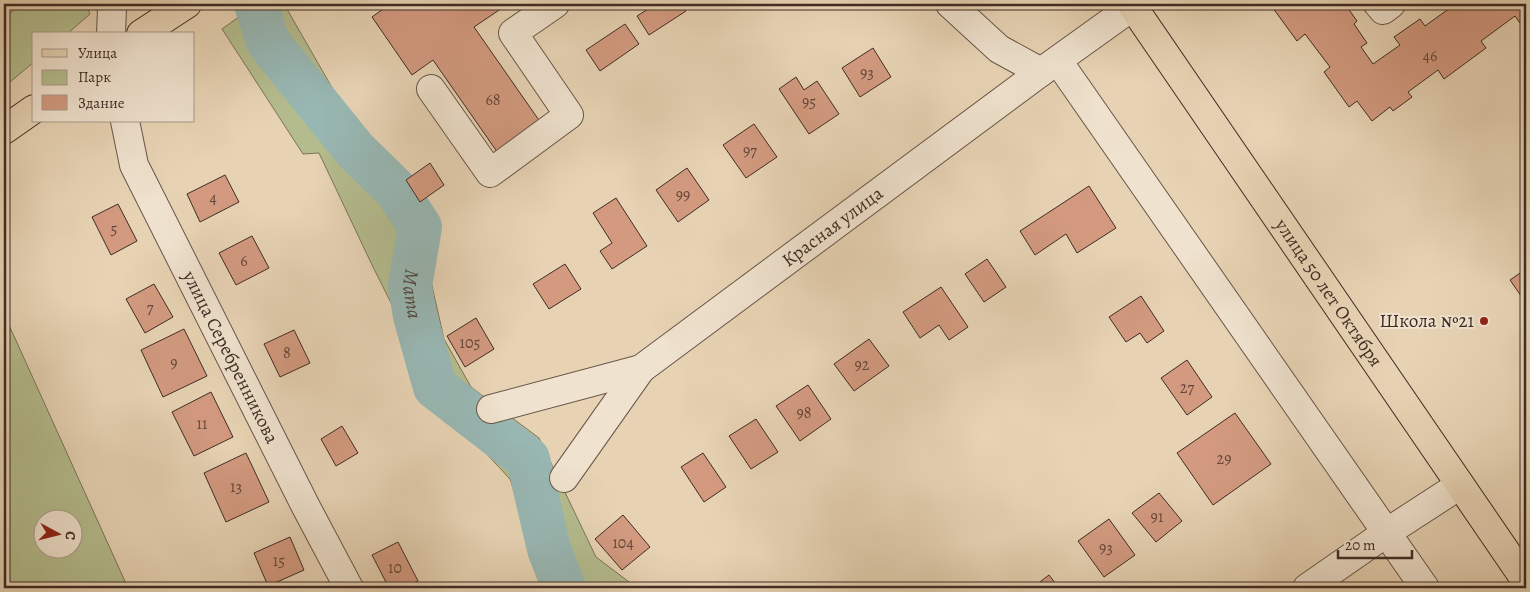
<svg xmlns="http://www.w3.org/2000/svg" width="1530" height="592" font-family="Alegreya,serif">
<rect width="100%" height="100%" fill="#e7d3b4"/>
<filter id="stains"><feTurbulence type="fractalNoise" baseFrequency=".004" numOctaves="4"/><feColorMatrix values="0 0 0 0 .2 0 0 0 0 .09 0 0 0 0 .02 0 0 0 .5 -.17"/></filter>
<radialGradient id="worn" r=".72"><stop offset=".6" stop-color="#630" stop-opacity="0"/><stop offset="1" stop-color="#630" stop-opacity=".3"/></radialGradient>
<g fill="#b4bc8e" stroke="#7a7459" fill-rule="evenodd">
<polygon points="21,4 86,4 90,14 67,34 34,34 34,62 4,87 4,18"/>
<polygon points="257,4 284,4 423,246 444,339 471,387 539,438 596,557 637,588 546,588 510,479 444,408 373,267 319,153 303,154 222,29"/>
<path d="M4 314 128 588H4ZM42 520H72V550H42Z"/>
</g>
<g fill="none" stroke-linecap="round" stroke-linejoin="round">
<path stroke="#98b7b3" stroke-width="44" id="s1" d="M256 4 268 42 355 150 396 190 420 227 410 286 415 316 435 387 528 459 549 549 564 588"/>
</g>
<g fill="#d39a80" stroke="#3f2c24">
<polygon points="390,4 508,4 474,27 543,126 500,156 433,60 412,75 372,17"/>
<polygon points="656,4 682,4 686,11 649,35 637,16"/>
<polygon points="1270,4 1345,4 1357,21 1354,24 1367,43 1361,47 1373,64 1400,45 1394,37 1420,19 1425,26 1450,8 1446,4 1526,4 1526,18 1520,23 1515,16 1481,41 1486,48 1444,79 1438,70 1408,92 1412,97 1393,111 1390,107 1372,121 1357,101 1349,107 1324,72 1330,67 1305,34 1297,41"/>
<polygon points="625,24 639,44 600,71 586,50"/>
<polygon points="873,48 891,77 860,97 842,68"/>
<polygon points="796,77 804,90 817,81 839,114 809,134 779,89"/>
<polygon points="754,124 777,157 746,178 723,145"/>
<polygon points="430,163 444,185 420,202 406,180"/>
<polygon points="687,168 709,200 678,222 656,190"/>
<polygon points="225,175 239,202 200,222 187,194"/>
<polygon points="1089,186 1116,228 1077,253 1066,234 1035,255 1020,231"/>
<polygon points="616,198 647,246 612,269 600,251 612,243 593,213"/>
<polygon points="118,204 137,241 111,255 92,217"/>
<polygon points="252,236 269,268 236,285 219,253"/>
<polygon points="987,259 1006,287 984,302 965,274"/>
<polygon points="565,264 581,289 549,309 533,284"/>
<polygon points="1526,269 1526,303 1510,280"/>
<polygon points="154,284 173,317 145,333 126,299"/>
<polygon points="941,287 968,327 949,340 939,325 920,338 903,312"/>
<polygon points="1141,296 1164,331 1147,343 1140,333 1126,342 1109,317"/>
<polygon points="476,318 494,349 465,367 447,336"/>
<polygon points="184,329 207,376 163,397 141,350"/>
<polygon points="294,330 310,363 280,377 264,344"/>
<polygon points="869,339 889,366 854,391 834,364"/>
<polygon points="1187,360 1212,397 1187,415 1161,378"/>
<polygon points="808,385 831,419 800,441 776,406"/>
<polygon points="211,392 233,437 194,456 172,412"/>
<polygon points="1235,413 1271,464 1213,505 1177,453"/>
<polygon points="756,419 778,452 751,469 729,436"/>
<polygon points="342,426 358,453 336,466 321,439"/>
<polygon points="246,453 269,502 226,522 204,473"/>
<polygon points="703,453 726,487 704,502 681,467"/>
<polygon points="1159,493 1182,521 1156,542 1132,513"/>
<polygon points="623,515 650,547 622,570 595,539"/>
<polygon points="1109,519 1135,555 1104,577 1078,541"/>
<polygon points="290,537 304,570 268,586 254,553"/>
<polygon points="398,542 418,581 403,588 389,588 372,555"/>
<polygon points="1049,575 1059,588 1032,588"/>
</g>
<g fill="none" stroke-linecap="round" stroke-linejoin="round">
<defs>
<g id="minor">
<polyline points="110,4 112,8 111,34"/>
<polyline points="950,4 999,49 1041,72"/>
<polyline points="1378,4 1383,10 1391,4"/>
<polyline points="1058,61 1425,588"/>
<polyline points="431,89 490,173 569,115 513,33 555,4"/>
<path id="s2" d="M125 121 134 165 306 507 349 588"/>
<polyline points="491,409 641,369"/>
<path id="s3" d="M564 478 641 369 1041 72 1133 6"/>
<polyline points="1307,588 1386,533 1460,485"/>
</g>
<g id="major">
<path id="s4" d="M1131 4 1526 581"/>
<polyline points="141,34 187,4"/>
<polyline points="4,130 34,109"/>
</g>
</defs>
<use href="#minor" stroke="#695648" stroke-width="30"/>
<use href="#major" stroke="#3f2c24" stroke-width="30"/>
<use href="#minor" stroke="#efe2ce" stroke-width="28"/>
<use href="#major" stroke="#e7d3b4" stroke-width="28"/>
</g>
<circle fill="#8f2418" stroke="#efe2ce" stroke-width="2" cx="1484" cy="321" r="5"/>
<g text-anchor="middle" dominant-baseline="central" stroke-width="4" stroke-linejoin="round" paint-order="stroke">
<g font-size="16" fill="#64483b">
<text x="1430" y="56">46</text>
<text x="867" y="73">93</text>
<text x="493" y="100">68</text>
<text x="809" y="102">95</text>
<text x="750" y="151">97</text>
<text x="683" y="195">99</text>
<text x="213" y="198">4</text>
<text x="114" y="229">5</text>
<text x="244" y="261">6</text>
<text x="150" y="308">7</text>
<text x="470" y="343">105</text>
<text x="287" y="353">8</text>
<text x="174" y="363">9</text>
<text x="862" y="365">92</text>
<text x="1187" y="388">27</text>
<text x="804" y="413">98</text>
<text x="202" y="424">11</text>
<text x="1224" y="459">29</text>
<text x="236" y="487">13</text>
<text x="1157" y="517">91</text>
<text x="623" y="543">104</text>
<text x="1106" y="548">93</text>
<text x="279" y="561">15</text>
<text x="395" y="568">10</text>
</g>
<g font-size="19" fill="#3f2c24" stroke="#efe2ce">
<text stroke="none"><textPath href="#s3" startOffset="372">Красная улица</textPath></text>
<text stroke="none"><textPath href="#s4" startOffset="350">улица 50 лет Октября</textPath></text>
<text stroke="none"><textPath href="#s2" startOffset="260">улица Серебренникова</textPath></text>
</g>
<g font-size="19" fill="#3f2c24" stroke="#efe2ce" text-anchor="end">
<text x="1474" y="321">Школа №21</text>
</g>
<g font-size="20" font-style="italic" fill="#514841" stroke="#efe2ce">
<text stroke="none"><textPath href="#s1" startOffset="348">Мата</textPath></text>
</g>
</g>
<rect width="1530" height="592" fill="none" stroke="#e7d3b4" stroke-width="20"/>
<rect x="5" y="5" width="1520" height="582" fill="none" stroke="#3f2c24" stroke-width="2.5"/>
<rect x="10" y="10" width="1510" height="572" fill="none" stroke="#3f2c24"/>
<rect x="32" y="32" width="162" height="90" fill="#efe2ce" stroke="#a9998a"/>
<rect x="42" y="49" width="25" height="8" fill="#e7d3b4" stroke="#a9998a"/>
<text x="78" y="58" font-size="15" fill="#3f2c24">Улица</text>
<rect x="42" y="70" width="25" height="15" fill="#b4bc8e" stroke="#a9998a"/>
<text x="78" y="82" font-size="15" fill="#3f2c24">Парк</text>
<rect x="42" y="95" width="25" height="15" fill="#d39a80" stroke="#a9998a"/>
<text x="78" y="108" font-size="15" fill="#3f2c24">Здание</text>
<g transform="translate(58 534) rotate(97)"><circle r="24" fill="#efe2ce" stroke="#a9998a"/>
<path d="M0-4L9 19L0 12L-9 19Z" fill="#8f2418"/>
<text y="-8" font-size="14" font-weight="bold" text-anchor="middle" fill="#3f2c24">С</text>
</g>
<path d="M1338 550v8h74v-8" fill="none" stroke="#3f2c24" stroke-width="2.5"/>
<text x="1345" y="550" font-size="15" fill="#3f2c24" stroke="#efe2ce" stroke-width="4" paint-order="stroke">20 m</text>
<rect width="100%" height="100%" filter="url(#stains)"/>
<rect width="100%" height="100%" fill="url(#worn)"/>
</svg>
